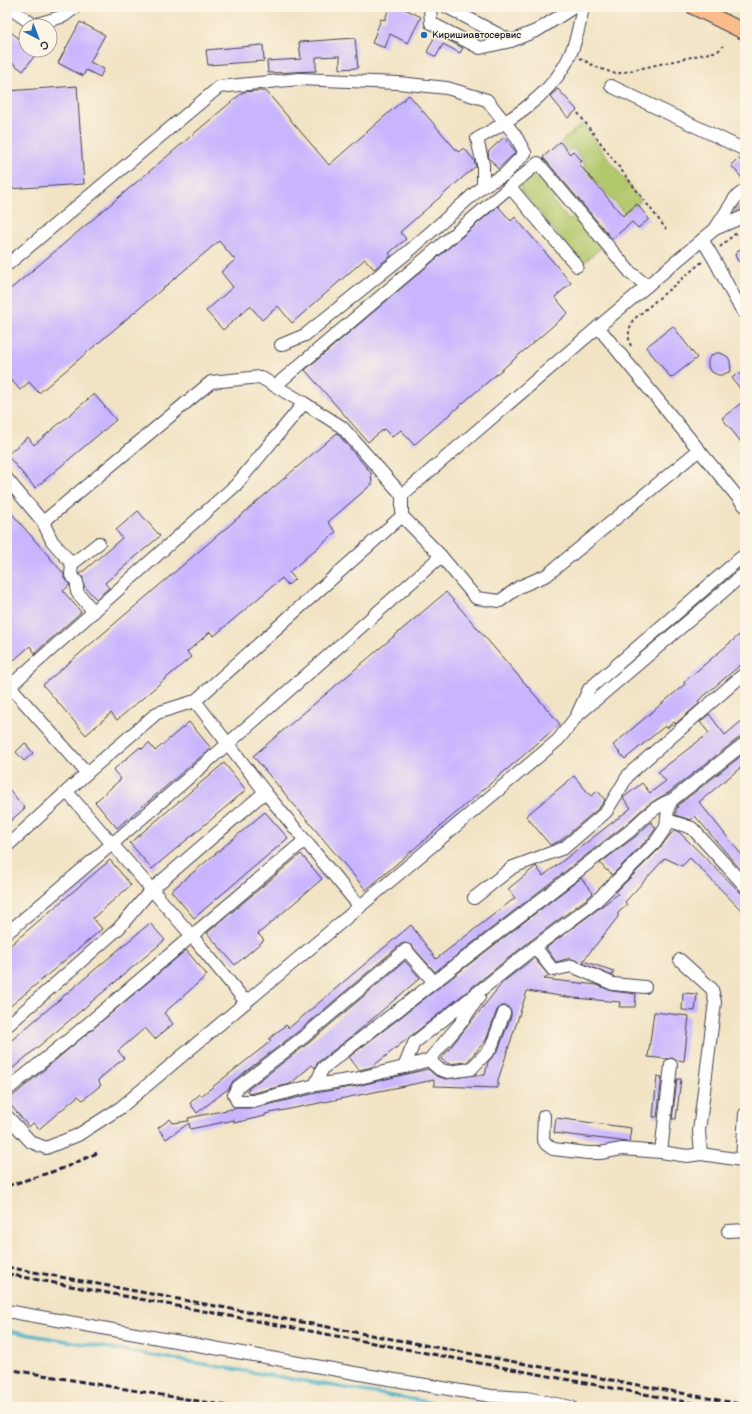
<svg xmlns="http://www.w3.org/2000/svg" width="752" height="1414" font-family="'Balsamiq Sans',sans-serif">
<rect width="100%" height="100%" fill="#fcf5e5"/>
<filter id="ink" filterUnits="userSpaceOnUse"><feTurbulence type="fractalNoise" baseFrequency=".025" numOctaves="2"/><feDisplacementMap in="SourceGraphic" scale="8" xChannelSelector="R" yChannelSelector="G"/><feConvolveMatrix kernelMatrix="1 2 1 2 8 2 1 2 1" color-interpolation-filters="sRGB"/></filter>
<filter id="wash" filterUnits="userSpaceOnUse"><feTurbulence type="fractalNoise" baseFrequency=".012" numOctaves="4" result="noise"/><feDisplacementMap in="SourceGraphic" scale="16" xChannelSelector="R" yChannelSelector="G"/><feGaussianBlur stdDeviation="0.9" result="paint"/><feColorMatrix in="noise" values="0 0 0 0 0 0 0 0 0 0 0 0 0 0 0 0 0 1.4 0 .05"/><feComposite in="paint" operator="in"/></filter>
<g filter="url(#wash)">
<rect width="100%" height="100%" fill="#f1e3c4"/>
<g fill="#b2c86c" stroke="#6a7554">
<polygon points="582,124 641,201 624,213 584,168 585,166 582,162 583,161 573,148 569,151 561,142"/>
<polygon points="536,174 543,176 558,195 552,201 569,220 576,215 603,246 582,264 521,190 521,185 533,175"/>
</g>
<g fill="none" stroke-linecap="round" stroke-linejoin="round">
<polyline stroke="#46aec5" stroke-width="3.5" points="7,1331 458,1407"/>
</g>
<g id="blocks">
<g fill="#c9b5fe">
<polygon points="389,7 401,7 421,17 408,43 390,34 385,48 372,43 381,19 385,20"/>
<polygon points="80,22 105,35 90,62 104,69 100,77 86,70 83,76 58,63"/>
<polygon points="7,29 26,44 26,50 39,50 23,71 7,59"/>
<polygon points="436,34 463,48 460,53 443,44 436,57 427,52"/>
<polygon points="355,38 358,68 340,69 340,56 316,57 316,71 268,73 267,61 301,59 299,42"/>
<polygon points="263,45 264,61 208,65 206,50"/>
<polygon points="77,86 84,184 7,189 7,91"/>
<polygon points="558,89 577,110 568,118 550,96"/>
<polygon points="255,91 266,91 329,165 409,95 458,152 464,148 474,160 476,166 400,232 406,239 389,253 391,256 374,269 365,259 292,323 278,306 262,320 250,306 223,330 206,311 233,287 221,272 235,260 219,241 39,393 29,382 20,390 7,375 7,292 243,92"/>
<polygon points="504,137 516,152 498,169 489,158 488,152"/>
<polygon points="560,142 570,154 573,151 582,161 579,164 623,216 637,204 649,219 638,228 632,222 612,239 543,157"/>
<polygon points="738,158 745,166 745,182 731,165"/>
<polygon points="498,206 511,221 515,217 571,283 555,297 568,313 414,445 401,430 392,437 384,429 368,442 305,370"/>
<polygon points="745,244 745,265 737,260 735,254"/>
<polygon points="673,326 697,358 671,378 646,347"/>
<polygon points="716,353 721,353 728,357 730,361 731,371 722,375 718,375 710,371 708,367 708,360 712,355"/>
<polygon points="739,372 745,381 745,395 732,378"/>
<polygon points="94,394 116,420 35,488 7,455 28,437 34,445"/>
<polygon points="745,400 745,447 722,418"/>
<polygon points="337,433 371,473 372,484 328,522 336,532 289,572 295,579 288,585 282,578 214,636 210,632 187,652 191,657 117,720 111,713 86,735 43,685"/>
<polygon points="7,508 64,574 64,578 70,585 63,591 81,612 35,653 30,646 14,660 7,652"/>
<polygon points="138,511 160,536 105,583 109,588 96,599 84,586 83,578 80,574 122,538 116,530"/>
<polygon points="446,592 560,724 366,890 253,756"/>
<polygon points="745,630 745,661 698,701 700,703 675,724 674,722 667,728 665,726 625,759 613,745 685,684 684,682"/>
<polygon points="709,714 725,735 745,718 745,736 740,737 668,793 657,799 645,807 625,825 435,972 411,945 405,943 401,944 300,1030 233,1081 229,1088 197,1113 190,1103 200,1094 201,1096 271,1041 269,1039 286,1025 289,1028 411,925 436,959 515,898 508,889 535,867 536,866 543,876 631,808 623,798 642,783 650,793 666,781 658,772 709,733 700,722"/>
<polygon points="189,722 211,748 117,828 95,802 121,779 113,770 140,747 142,749 149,743 155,751"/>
<polygon points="25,743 33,753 24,761 16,752"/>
<polygon points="745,753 745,774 740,768 699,802 745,859 745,875 695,816 691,820 675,815 678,805"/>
<polygon points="224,763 246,790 152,869 130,843"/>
<polygon points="574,776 591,796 598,791 605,800 600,807 560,841 550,845 526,816"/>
<polygon points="7,787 25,808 7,824"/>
<polygon points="265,812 288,838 194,918 171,891"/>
<polygon points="651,822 656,828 649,838 612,875 608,870 607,871 600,863 635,837"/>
<polygon points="675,830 679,832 745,897 745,914 690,858 682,866 665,858 625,902 627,905 618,913 618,917 583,961 614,971 612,976 570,958 556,962 546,948 618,894 616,892 660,848 670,835"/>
<polygon points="301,854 322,879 258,934 264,940 235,965 207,933"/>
<polygon points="110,860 131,885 93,918 102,929 7,1009 7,948"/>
<polygon points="581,878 593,893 589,897 530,941 372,1067 359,1070 349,1057"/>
<polygon points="150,923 165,940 7,1073 7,1044"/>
<polygon points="186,950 207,975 164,1013 173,1024 155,1039 145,1028 118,1051 124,1058 98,1080 101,1085 83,1100 78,1096 39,1129 33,1123 29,1127 7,1101"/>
<polygon points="534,958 549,976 544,979 597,985 612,991 636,994 635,1007 619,1007 620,1002 574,998 527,991 498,1080 498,1088 434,1086 434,1080 265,1114 265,1116 234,1123 234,1120 190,1129 189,1123 166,1139 158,1128 170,1119 173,1123 189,1121 188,1118 237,1108 255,1108 316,1093 357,1086 428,1069 436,1076 446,1079 474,1075 485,1075 488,1062 498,1051 511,1016 511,1011 507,1006 502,1006 497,1010 486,1040 467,1062 449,1064 441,1059 503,982"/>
<polygon points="405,961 420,978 350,1038 318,1062 315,1068 312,1065 290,1084 249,1094 247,1090 310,1042"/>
<polygon points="683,993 697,994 695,1011 682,1010"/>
<polygon points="654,1012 689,1016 684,1061 677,1060 672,1058 667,1059 648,1057"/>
<polygon points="657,1076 662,1077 657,1117 653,1117"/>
<polygon points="677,1079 681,1079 676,1119 672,1119"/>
<polygon points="556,1118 631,1128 629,1142 554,1133"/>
</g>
</g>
</g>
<g filter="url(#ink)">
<use href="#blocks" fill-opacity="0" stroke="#413f50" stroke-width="1"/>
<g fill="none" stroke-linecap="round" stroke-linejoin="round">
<polyline stroke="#c8bca9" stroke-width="12" stroke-dasharray="12 6" stroke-linecap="butt" points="719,226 745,203"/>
<defs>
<g id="minor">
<polyline points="8,7 34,25 64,16 76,7"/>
<polyline points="430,7 431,23 480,48 511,41 538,30 574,7"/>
<polyline points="447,7 511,41"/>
<polyline points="611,86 745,150"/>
<path d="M483 186V164L477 139C510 120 545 99 565 65 575 48 579 27 583 7"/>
<polyline points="510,187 577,266"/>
<polyline points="715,229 745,216"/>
<path d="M702 240C719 263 728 291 745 314"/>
<polyline points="7,265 219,87 299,79 398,83 447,88 487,100 515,135 525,153 504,175 483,186 408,252 305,335 281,345"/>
<polyline points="598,327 745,506"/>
<polyline points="275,386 538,163 630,272 647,286"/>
<polyline points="7,479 43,522 211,382 260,377 304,403 342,427 402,495"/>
<polyline points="402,516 441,556 476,598 500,601 519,587 547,575 699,450"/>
<polyline points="43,522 52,541 72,564 99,543"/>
<polyline points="72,564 71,575 77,582 77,592 94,612"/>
<polyline points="7,683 87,773"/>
<polyline points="10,686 236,485 304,403"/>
<polyline points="195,701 265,792 360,907"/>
<polyline points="578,715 745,573"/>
<polyline points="67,792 192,936 246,1002"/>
<path d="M672 800C655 806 643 818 630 831L323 1068 315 1085 355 1079 404 1067 414 1043 535 947 594 903 655 843 666 827 668 808 672 800 745 743"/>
<polyline points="667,820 692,828 745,886"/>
<polyline points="7,846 87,773 157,713 195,701 402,516 402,495 598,327 715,229 735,198 745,190"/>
<polyline points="474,898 513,867 564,848 606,812 629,774 745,673"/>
<path d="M7 933C154 810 298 683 441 556"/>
<polyline points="535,947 553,970 572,966 613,984 645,987"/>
<polyline points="680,960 712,989 715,1002 699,1131 701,1154 742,1160 745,1162"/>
<polyline points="7,1026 119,928 151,890 265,792"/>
<polyline points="429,1060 439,1069 448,1072 471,1069 491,1048 504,1013"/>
<polyline points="404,1067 429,1060 460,1024 479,997"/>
<polyline points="315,1085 253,1101 237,1101 234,1094 238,1087 305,1036 406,950 434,982"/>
<polyline points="7,1090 77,1033 305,840"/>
<polyline points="7,1116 31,1142 46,1148 78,1135 120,1108 558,740 576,717 589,689 738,560 745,555"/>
<polyline points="544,1116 543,1139 546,1144 553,1149 588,1153 600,1153 622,1149 661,1152 687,1156 701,1154"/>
<polyline points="661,1152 671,1065"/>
<polyline points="742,1160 745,1114"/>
<polyline points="728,1231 745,1230"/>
<polyline points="7,1311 377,1377 491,1396 526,1398 571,1407"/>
</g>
<polyline id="major" points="694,7 745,32"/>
</defs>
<use href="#minor" stroke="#413f50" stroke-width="14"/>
<use href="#major" stroke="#413f50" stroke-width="17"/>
<g stroke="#413f50" stroke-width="2" stroke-dasharray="3 3" stroke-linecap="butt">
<polyline points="580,58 596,67 616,74 718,51 723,46"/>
<polyline points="578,113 666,229"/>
<polyline points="720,247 736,233"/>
<path d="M631 346C627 337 629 328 633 320L703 261"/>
</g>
<use href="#minor" stroke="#fff" stroke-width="12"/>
<use href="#major" stroke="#fabc8b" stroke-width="15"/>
<g stroke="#22223b" stroke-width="3" stroke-dasharray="6 3" stroke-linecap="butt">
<polyline points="7,1186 64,1168 97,1153"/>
<polyline points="7,1267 745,1405"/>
<polyline points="7,1274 713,1407"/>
<polyline points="7,1369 233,1407"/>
</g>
</g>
</g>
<circle fill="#1f6fb2" stroke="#fcf5e5" stroke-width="1.5" cx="424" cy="35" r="4"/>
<g text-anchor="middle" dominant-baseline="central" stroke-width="3" stroke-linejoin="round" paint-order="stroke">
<g font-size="10" fill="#22223b" stroke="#fcf5e5" text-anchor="start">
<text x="432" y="35">Киришиавтосервис</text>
</g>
</g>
<rect width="752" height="1414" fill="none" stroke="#fcf5e5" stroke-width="24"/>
<g transform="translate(38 38) rotate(138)"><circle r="19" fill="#fcf5e5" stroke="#a5a1a1"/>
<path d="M0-3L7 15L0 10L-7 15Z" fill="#1f6fb2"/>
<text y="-6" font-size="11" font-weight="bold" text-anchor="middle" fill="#22223b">С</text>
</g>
</svg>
